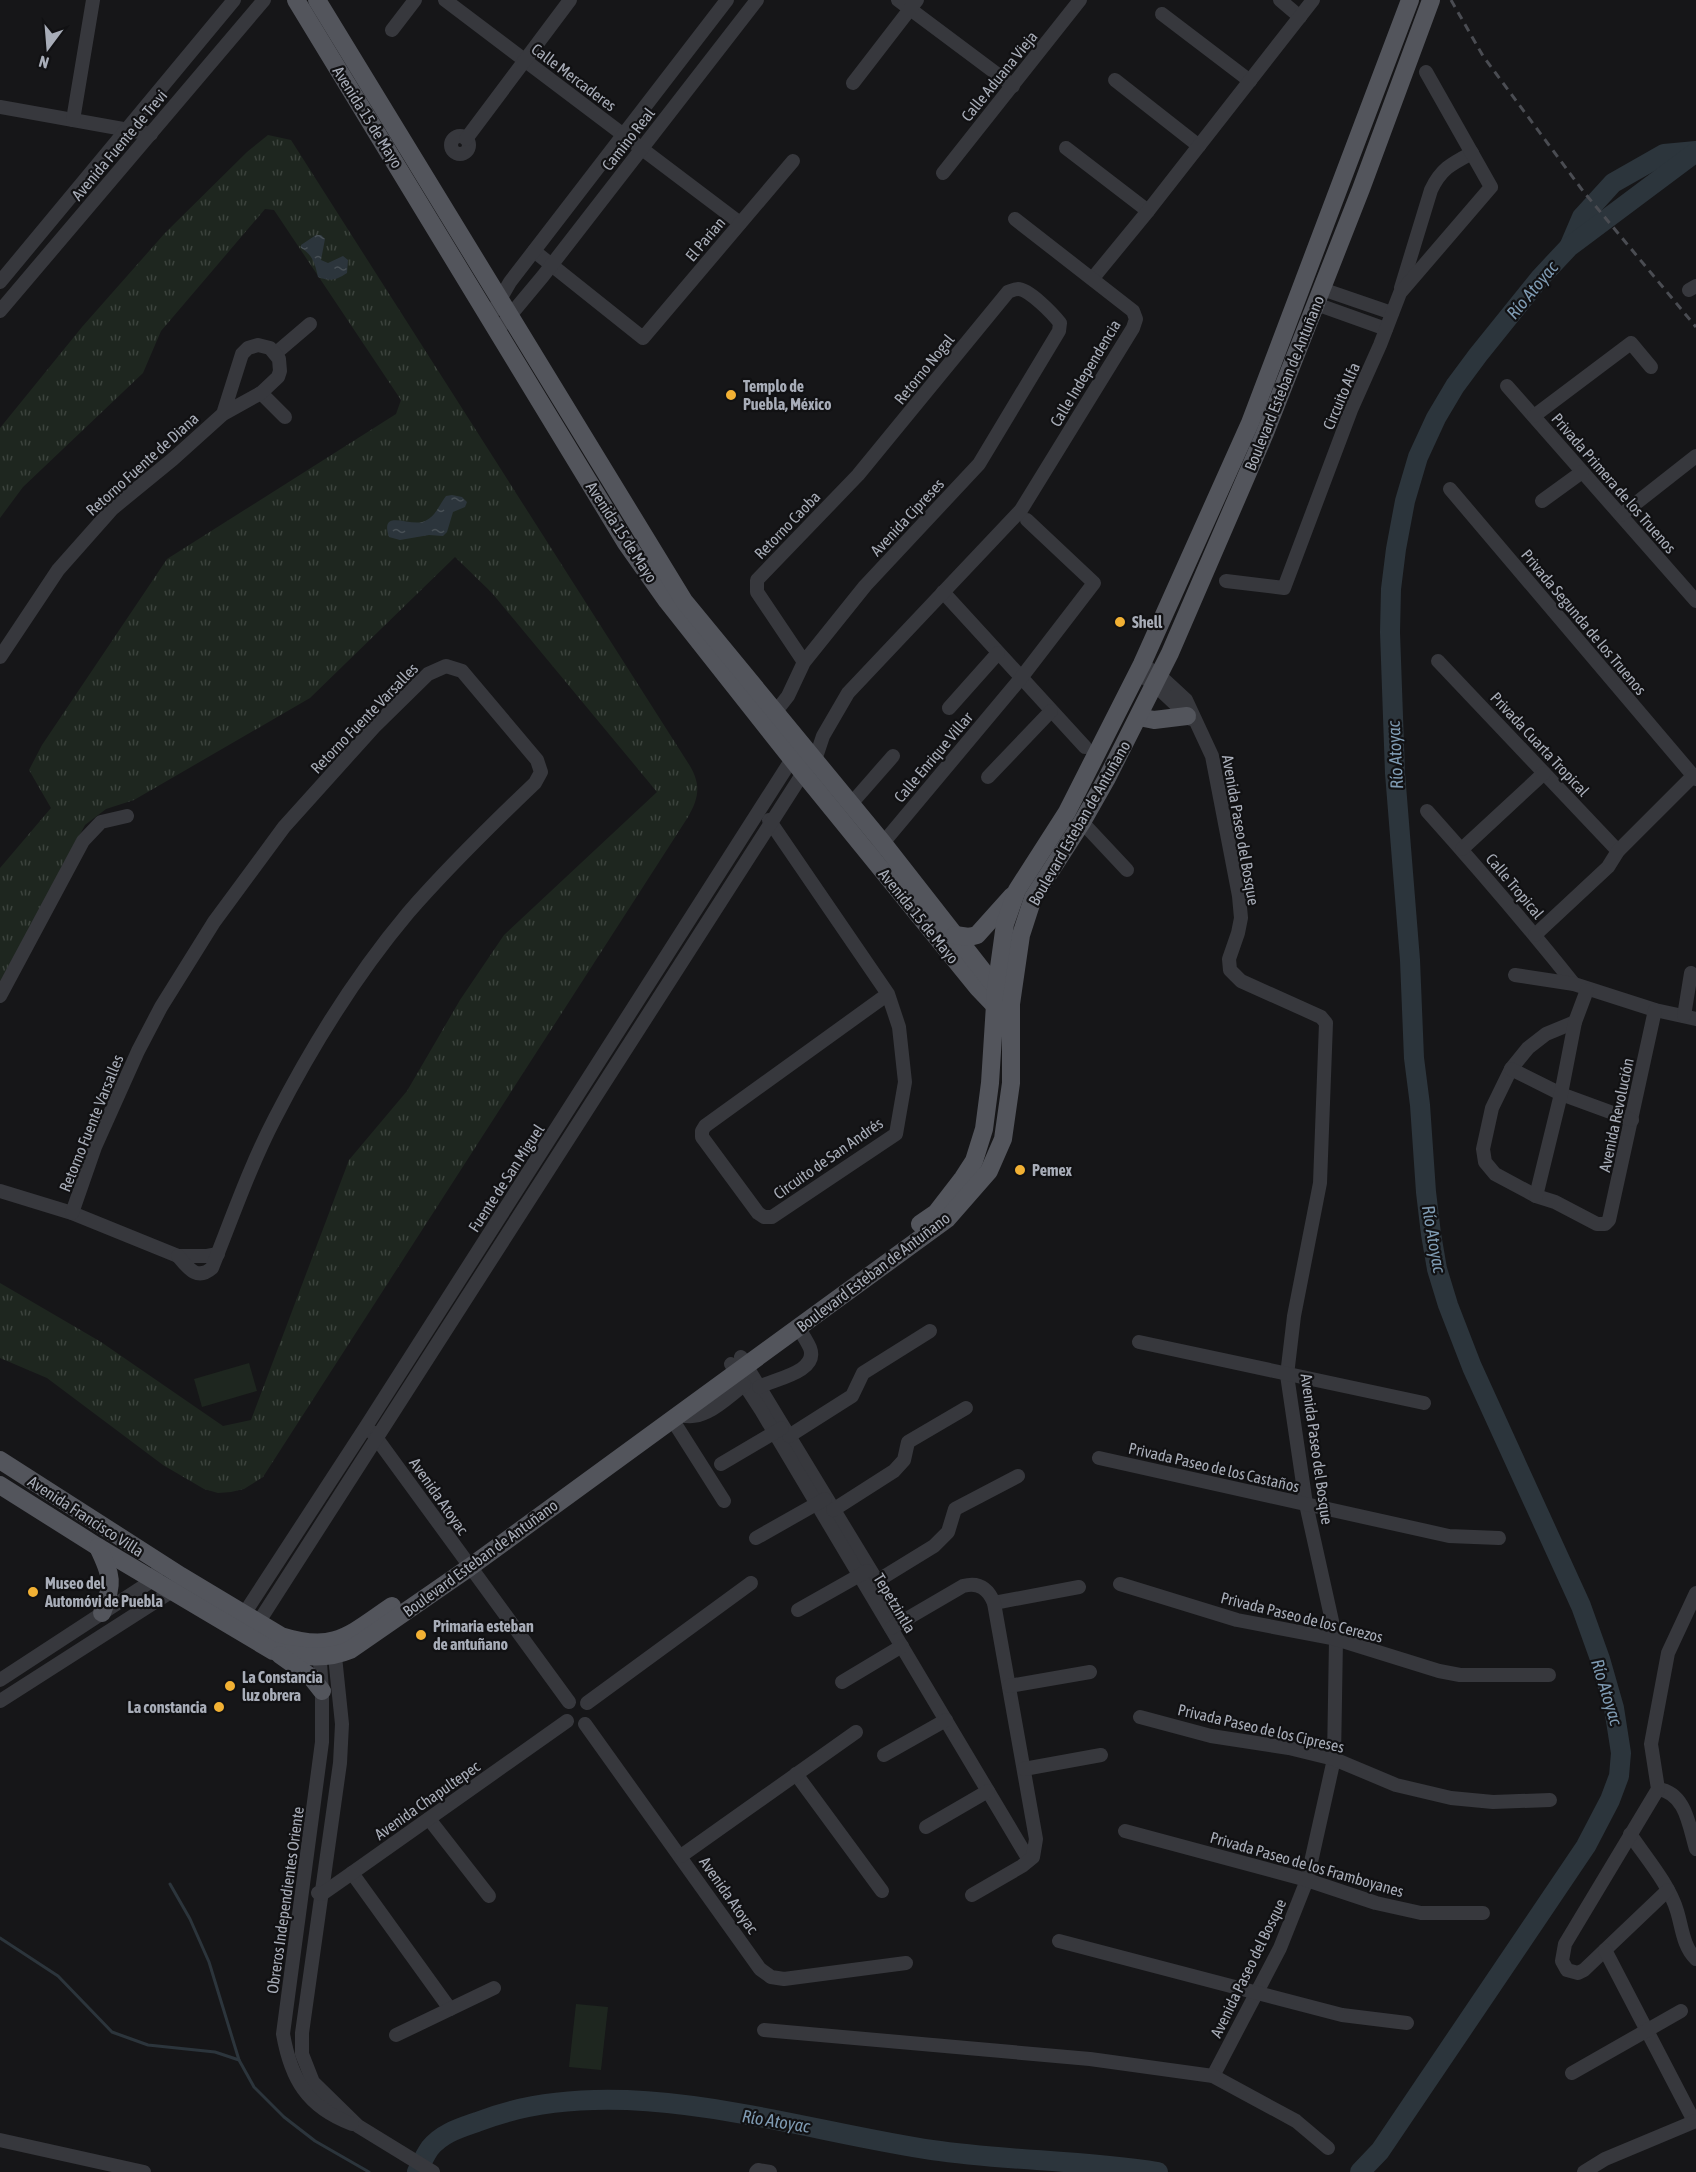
<svg xmlns="http://www.w3.org/2000/svg" width="1696" height="2172" font-family="'Asap Condensed',sans-serif">
<defs>
<pattern id="grass-tufts" width="24" height="20" patternUnits="userSpaceOnUse" patternTransform="scale(1.5)"><rect width="24" height="20" fill="#1e261f"/><path d="M3 7l-1-3M5 7V3M7 7l1-3M15 17l-1-3M17 17v-4M19 17l1-3" fill="none" stroke="#3c433d"/></pattern>
<pattern id="water-ripples" width="26" height="14" patternUnits="userSpaceOnUse" patternTransform="scale(1.5)"><rect width="26" height="14" fill="#2c353c"/><path d="M2 4q2-2 4 0t4 0M15 11q2-2 4 0t4 0" fill="none" stroke="#485056"/></pattern>
</defs>
<rect width="100%" height="100%" fill="#161618"/>
<path fill="url(#grass-tufts)" d="M268 135 291 140 690 766C701 785 699 798 688 817L263 1477 244 1489 231 1492 218 1493 204 1489 163 1465 47 1378 0 1358V1283L101 1342 223 1426 251 1420 349 1160 407 1091 460 1000 504 935 657 792 492 593 455 557 310 698 134 800 106 809 85 825 0 985V868L51 808 29 770 42 745 167 559 396 414 401 400 274 210 265 209 161 331 143 373 23 487 0 518V428L82 327 165 233 247 152Z"/>
<g fill="#1e261f">
<polygon points="249,1363 257,1391 202,1407 194,1379"/>
<polygon points="576,2004 608,2007 601,2070 569,2067"/>
</g>
<g fill="url(#water-ripples)">
<path d="M316 235H321L325 239 321 260 328 263 343 256 348 260 347 273C336 280 331 282 318 277 315 264 313 255 301 248V245Z"/>
<path d="M452 495 462 497 467 502 465 507 453 512 447 532 443 536 429 535 400 540 389 537C379 507 411 528 425 521 436 516 439 505 446 496Z"/>
</g>
<g fill="none" stroke-linecap="round" stroke-linejoin="round">
<g stroke="#2c353c" stroke-width="3">
<polyline points="170,1884 190,1919 209,1962 239,2060"/>
<polyline points="0,1938 58,1976 112,2032 148,2045 215,2052 239,2060 254,2087 284,2117 315,2141 369,2172"/>
</g>
<g stroke="#2c353c" stroke-width="20">
<polyline points="1570,245 1582,217 1613,183 1664,154 1696,151"/>
<path d="M417 2172C421 2164 425 2155 430 2148 442 2133 460 2128 477 2122 616 2067 790 2129 932 2150 1007 2161 1083 2160 1158 2172"/>
<polyline points="1360,2172 1380,2151 1586,1846 1610,1800 1619,1776 1621,1753 1614,1708 1600,1659 1581,1606 1472,1367 1448,1305 1437,1269 1431,1234 1426,1192 1420,1105 1414,1058 1410,960 1395,773 1390,632 1391,589 1396,549 1405,501 1418,457 1436,418 1455,386 1478,355 1540,278 1569,247 1696,152"/>
</g>
<g stroke="#37383d" stroke-width="14">
<polyline points="445,0 740,223"/>
<polyline points="898,0 1013,86"/>
<polyline points="1280,0 1300,17"/>
<polyline points="1162,14 1250,81"/>
<polyline points="392,30 415,0"/>
<polyline points="1115,80 1199,146"/>
<polyline points="853,83 917,0"/>
<polyline points="0,107 151,134"/>
<polyline points="73,120 93,0"/>
<circle cx="460" cy="145" r="9"/>
<polyline points="466,139 570,0"/>
<polyline points="1066,148 1148,211"/>
<polyline points="943,173 1080,0"/>
<polyline points="534,251 643,338 793,161"/>
<polyline points="1093,278 1148,211 1313,0"/>
<polyline points="0,282 234,0"/>
<path d="M1401 288 1431 190C1441 169 1451 164 1472 153"/>
<polyline points="1322,289 1392,313"/>
<polyline points="1689,290 1696,286"/>
<polyline points="1316,304 1386,329"/>
<polyline points="0,311 264,0"/>
<polyline points="490,317 510,282 727,0"/>
<polyline points="498,330 543,276 757,0"/>
<polyline points="276,353 310,324"/>
<polyline points="1507,386 1696,601"/>
<polyline points="261,393 285,417"/>
<polyline points="1534,416 1631,343 1651,367"/>
<polyline points="1450,489 1696,779"/>
<polyline points="1542,501 1582,472"/>
<polyline points="1621,515 1696,456"/>
<polyline points="1226,581 1284,588 1351,410 1380,345 1400,293 1491,187 1426,72"/>
<polyline points="943,592 1085,747"/>
<polyline points="0,657 58,570 112,509 173,459 223,414 261,393 278,377 280,371 279,359 270,348 258,345 248,348 242,354 223,414"/>
<polyline points="1438,661 1618,851"/>
<polyline points="1142,664 1160,676 1186,700 1212,756 1239,896 1241,918 1238,933 1229,959 1230,970 1241,981 1321,1017 1326,1023 1320,1183 1294,1316 1287,1375 1306,1504 1336,1639 1334,1759 1307,1880 1280,1948 1213,2076"/>
<polyline points="1138,673 1155,685 1191,719"/>
<polyline points="949,708 998,653"/>
<path d="M770 719 788 696 804 662 865 586 979 464 1059 331 1060 323C1053 314 1029 289 1018 289 1014 289 1011 291 1008 292L858 475 757 580V592L804 662"/>
<polyline points="988,777 1051,711"/>
<polyline points="851,804 893,756"/>
<path d="M1427 811C1478 868 1527 925 1574 984"/>
<polyline points="769,820 888,994 899,1027 905,1082 896,1134 772,1217 764,1217 758,1213 702,1137 702,1131 705,1126 888,994"/>
<polyline points="1082,822 1127,870"/>
<polyline points="878,849 1021,678 1094,583 1027,520"/>
<polyline points="1462,849 1544,773"/>
<polyline points="1535,935 1608,867 1618,851 1693,776"/>
<polyline points="1515,975 1574,984 1655,1010 1696,1019"/>
<polyline points="0,996 83,841 101,822 127,816"/>
<polyline points="1684,1016 1691,973"/>
<polyline points="1575,1022 1546,1034 1528,1048 1511,1069 1492,1108 1483,1149 1485,1162 1495,1174 1536,1196 1555,1202 1597,1224 1605,1224 1609,1220 1655,1010"/>
<polyline points="1511,1069 1561,1094 1632,1120"/>
<polyline points="0,1191 72,1213 178,1256 207,1256 218,1254"/>
<polyline points="1536,1196 1561,1094 1575,1022 1587,990"/>
<path d="M72 1213 95 1147 138 1051 161 1007 214 922 284 827 374 727 428 674 446 666 462 671 537 760 541 772 535 783C491 825 448 867 408 913 356 975 312 1046 275 1118 250 1166 232 1218 212 1268 197 1281 188 1268 178 1256"/>
<polyline points="1139,1342 1424,1403"/>
<polyline points="741,1357 902,1622"/>
<polyline points="731,1364 761,1410 1029,1860"/>
<path d="M759 1387C774 1379 819 1372 810 1348 807 1341 802 1334 798 1327"/>
<path d="M679 1414C703 1424 726 1398 744 1385"/>
<polyline points="672,1419 724,1501"/>
<polyline points="372,1432 569,1702"/>
<polyline points="789,1436 852,1396 863,1373 930,1331"/>
<polyline points="1099,1458 1449,1536 1499,1538"/>
<polyline points="721,1464 782,1428"/>
<polyline points="833,1510 894,1471 904,1460 908,1442 966,1408"/>
<polyline points="756,1538 825,1499"/>
<polyline points="877,1581 934,1546 948,1532 955,1509 1018,1476"/>
<polyline points="1120,1584 1237,1620 1336,1639 1439,1671 1460,1675 1549,1675"/>
<polyline points="994,1603 1079,1587"/>
<polyline points="798,1610 867,1571"/>
<polyline points="244,1614 367,1425 792,759 798,753"/>
<polyline points="258,1623 803,773 815,760 823,736 848,693 1021,510 1133,328 1136,319 1133,311 1015,219"/>
<path d="M891 1628 963 1586C978 1582 988 1588 994 1603L1036 1839 1033 1857 1022 1866 972 1895"/>
<polyline points="334,1647 342,1724 340,1763 302,2033 302,2054 313,2082 358,2126 433,2172"/>
<path d="M319 1648 322 1691V1742L283 2034C291 2079 307 2107 352 2124"/>
<polyline points="0,1680 153,1580 161,1564"/>
<polyline points="842,1682 902,1646"/>
<polyline points="1009,1686 1090,1672"/>
<polyline points="0,1701 172,1591 175,1586"/>
<polyline points="587,1703 751,1583"/>
<polyline points="1140,1717 1211,1736 1289,1748 1334,1759 1396,1785 1451,1798 1493,1802 1550,1800"/>
<polyline points="585,1724 760,1969 771,1977 784,1979 906,1963"/>
<polyline points="884,1755 946,1720"/>
<polyline points="1024,1769 1101,1755"/>
<polyline points="796,1774 882,1891"/>
<path d="M1658 1789C1686 1793 1689 1826 1696 1849"/>
<polyline points="429,1819 489,1896"/>
<polyline points="926,1827 988,1791"/>
<polyline points="1125,1831 1307,1880 1376,1903 1421,1913 1483,1913"/>
<path d="M1630 1834C1646 1858 1669 1884 1677 1911 1682 1927 1683 1947 1696 1959"/>
<polyline points="681,1856 856,1732"/>
<polyline points="352,1873 450,2009"/>
<polyline points="1668,1890 1584,1970 1578,1973 1567,1970 1562,1961 1565,1944 1658,1789 1651,1744 1668,1653 1696,1593"/>
<polyline points="318,1893 322,1894 352,1873 567,1721"/>
<polyline points="1059,1941 1342,2015 1407,2023"/>
<polyline points="1605,1950 1694,2121"/>
<polyline points="764,2030 1090,2059 1213,2076 1296,2121 1328,2148"/>
<polyline points="396,2035 494,1988"/>
<polyline points="1572,2073 1681,2011"/>
<polyline points="0,2140 144,2172"/>
<polyline points="756,2172 758,2170 770,2172"/>
<polyline points="1584,2172 1605,2159 1696,2121"/>
</g>
<g stroke="#53555c" stroke-width="18">
<polyline points="296,0 626,543 667,601 803,773 978,988 999,1010"/>
<polyline points="317,0 684,601 883,843 1001,994"/>
<polyline points="1139,717 1154,720 1187,716"/>
<polyline points="955,935 969,937 977,935 1012,896"/>
<polyline points="920,1224 936,1213 963,1178 974,1161 984,1129 990,1083 996,989 1005,924 1017,890 1067,812 1142,664 1250,423 1410,0"/>
<path d="M0 1460 181 1576 281 1636C335 1653 349 1635 392 1606"/>
<path d="M0 1485 98 1547 273 1651C300 1656 324 1661 350 1650L470 1567 947 1219 989 1171 1003 1139 1011 1083V1004L1021 935 1033 898 1082 822 1107 778 1170 653 1265 433 1361 189 1431 0"/>
<path d="M98 1547C112 1576 114 1583 102 1613"/>
<polyline points="280,1655 311,1677 322,1691"/>
</g>
<polyline stroke="#4a4c52" stroke-width="3" stroke-dasharray="8 6" stroke-linecap="butt" points="1451,0 1483,56 1583,191 1696,327"/>
</g>
<g fill="#f2b134" stroke="#111113" stroke-width="2">
<circle cx="731" cy="395" r="6"/>
<circle cx="1120" cy="622" r="6"/>
<circle cx="1020" cy="1170" r="6"/>
<circle cx="33" cy="1592" r="6"/>
<circle cx="421" cy="1635" r="6"/>
<circle cx="230" cy="1686" r="6"/>
<circle cx="219" cy="1707" r="6"/>
</g>
<g text-anchor="middle" dominant-baseline="central" stroke-width="4.5" stroke-linejoin="round" paint-order="stroke">
<g font-size="16" fill="#a8adb8" stroke="#111113">
<text transform="translate(999 76) rotate(-51)">Calle Aduana Vieja</text>
<text transform="translate(574 77) rotate(37)">Calle Mercaderes</text>
<text transform="translate(368 117) rotate(58)">Avenida 15 de Mayo</text>
<text transform="translate(628 139) rotate(-52)">Camino Real</text>
<text transform="translate(119 145) rotate(-50)">Avenida Fuente de Trevi</text>
<text transform="translate(705 239) rotate(-50)">El Parian</text>
<text transform="translate(924 369) rotate(-51)">Retorno Nogal</text>
<text transform="translate(1085 373) rotate(-59)">Calle Independencia</text>
<text transform="translate(1284 383) rotate(-68)">Boulevard Esteban de Antuñano</text>
<text transform="translate(1341 396) rotate(-67)">Circuito Alfa</text>
<text transform="translate(142 464) rotate(-42)">Retorno Fuente de Diana</text>
<text transform="translate(1614 483) rotate(49)">Privada Primera de los Truenos</text>
<text transform="translate(907 517) rotate(-47)">Avenida Cipreses</text>
<text transform="translate(787 525) rotate(-46)">Retorno Caoba</text>
<text transform="translate(622 532) rotate(57)">Avenida 15 de Mayo</text>
<text transform="translate(1584 622) rotate(50)">Privada Segunda de los Truenos</text>
<text transform="translate(364 718) rotate(-46)">Retorno Fuente Varsalles</text>
<text transform="translate(1540 744) rotate(47)">Privada Cuarta Tropical</text>
<text transform="translate(933 757) rotate(-50)">Calle Enrique Villar</text>
<text transform="translate(1079 823) rotate(-60)">Boulevard Esteban de Antuñano</text>
<text transform="translate(1241 830) rotate(80)">Avenida Paseo del Bosque</text>
<text transform="translate(1515 886) rotate(50)">Calle Tropical</text>
<text transform="translate(919 916) rotate(51)">Avenida 15 de Mayo</text>
<text transform="translate(1616 1115) rotate(-78)">Avenida Revolución</text>
<text transform="translate(91 1123) rotate(-68)">Retorno Fuente Varsalles</text>
<text transform="translate(828 1158) rotate(-35)">Circuito de San Andrés</text>
<text transform="translate(506 1178) rotate(-57)">Fuente de San Miguel</text>
<text transform="translate(873 1272) rotate(-37)">Boulevard Esteban de Antuñano</text>
<text transform="translate(1317 1449) rotate(82)">Avenida Paseo del Bosque</text>
<text transform="translate(1214 1467) rotate(13)">Privada Paseo de los Castaños</text>
<text transform="translate(439 1496) rotate(55)">Avenida Atoyac</text>
<text transform="translate(86 1516) rotate(33)">Avenida Francisco Villa</text>
<text transform="translate(480 1558) rotate(-36)">Boulevard Esteban de Antuñano</text>
<text transform="translate(895 1603) rotate(59)">Tepetzintla</text>
<text transform="translate(1302 1617) rotate(14)">Privada Paseo de los Cerezos</text>
<text transform="translate(1261 1728) rotate(13)">Privada Paseo de los Cipreses</text>
<text transform="translate(427 1800) rotate(-35)">Avenida Chapultepec</text>
<text transform="translate(1307 1864) rotate(16)">Privada Paseo de los Framboyanes</text>
<text transform="translate(729 1895) rotate(55)">Avenida Atoyac</text>
<text transform="translate(285 1900) rotate(-82)">Obreros Independientes Oriente</text>
<text transform="translate(1248 1968) rotate(-64)">Avenida Paseo del Bosque</text>
</g>
<g font-size="16" font-weight="bold" fill="#a8adb8" stroke="#111113" text-anchor="start">
<text x="743" y="386">Templo de<tspan x="743" dy="18">Puebla, México</tspan></text>
<text x="1132" y="622">Shell</text>
<text x="1032" y="1170">Pemex</text>
<text x="45" y="1583">Museo del<tspan x="45" dy="18">Automóvi de Puebla</tspan></text>
<text x="433" y="1626">Primaria esteban<tspan x="433" dy="18">de antuñano</tspan></text>
<text x="242" y="1677">La Constancia<tspan x="242" dy="18">luz obrera</tspan></text>
<text x="207" y="1707" text-anchor="end">La constancia</text>
</g>
<g font-size="18" font-style="italic" fill="#7f9bb3" stroke="#111113">
<text transform="translate(1532 290) rotate(-50)">Río Atoyac</text>
<text transform="translate(1395 755) rotate(-93)">Río Atoyac</text>
<text transform="translate(1434 1239) rotate(80)">Río Atoyac</text>
<text transform="translate(1607 1692) rotate(73)">Río Atoyac</text>
<text transform="translate(776 2121) rotate(9)">Río Atoyac</text>
</g>
</g>
<g transform="translate(48 48) rotate(196)" stroke="#111113" stroke-width="4.5" paint-order="stroke">
<path d="M0-4.5L10 22L0 15L-10 22Z" fill="#a8adb8"/>
<text y="-9" font-size="16" font-weight="bold" text-anchor="middle" fill="#a8adb8">N</text>
</g>
</svg>
